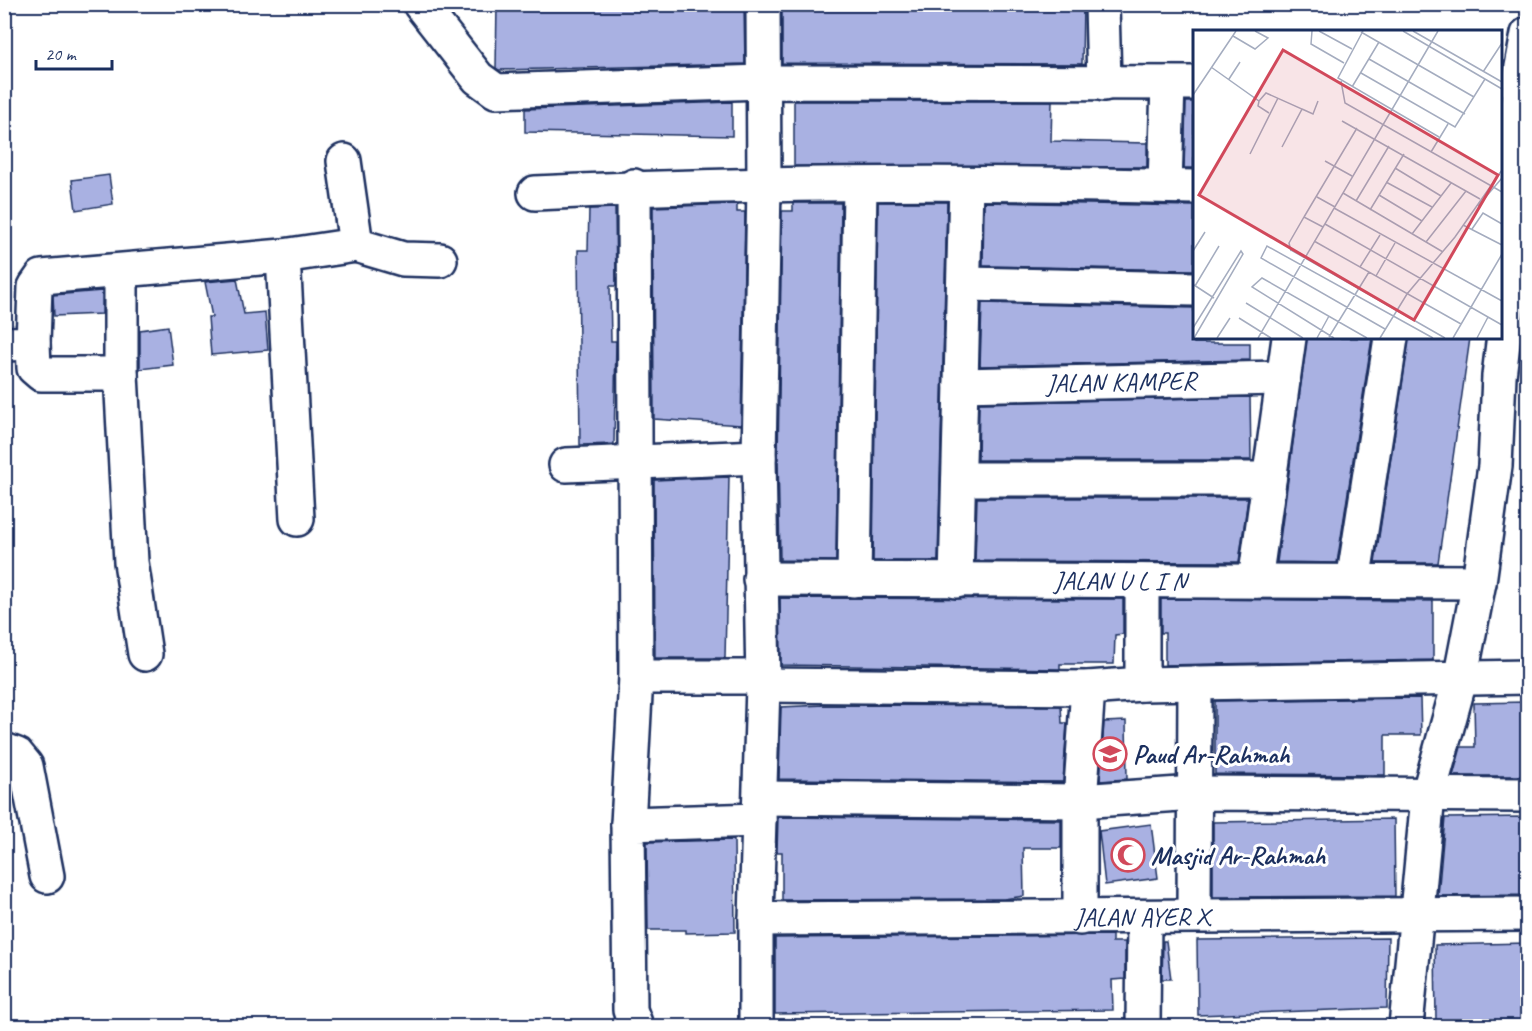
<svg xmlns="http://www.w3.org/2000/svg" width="1532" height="1031" font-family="Caveat,sans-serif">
<rect width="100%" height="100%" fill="#fff"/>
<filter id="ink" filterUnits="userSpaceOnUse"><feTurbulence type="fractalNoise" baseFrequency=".0167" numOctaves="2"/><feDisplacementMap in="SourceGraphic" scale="12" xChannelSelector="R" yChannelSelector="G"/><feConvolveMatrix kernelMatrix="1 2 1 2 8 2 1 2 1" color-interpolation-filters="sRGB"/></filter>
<g filter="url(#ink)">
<g fill="#a9b1e2" stroke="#1b2f5e" stroke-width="1.5">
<polygon points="497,4 744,6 745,64 499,70 496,68"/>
<polygon points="782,4 1083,4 1082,64 782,63"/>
<polygon points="794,101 1052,101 1051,141 1147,143 1147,167 794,166"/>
<polygon points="732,102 732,136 525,132 525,109"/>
<polygon points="1186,102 1194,102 1194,168 1184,168"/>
<polygon points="109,175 113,204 76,210 72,180"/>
<polygon points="878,202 947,202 938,561 873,561"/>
<polygon points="984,202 1194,206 1194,270 983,266"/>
<polygon points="793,203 841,203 836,561 780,560 778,457 782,211 793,211"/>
<polygon points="737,204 737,212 745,212 741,425 654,419 653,207"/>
<polygon points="615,208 616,286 610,286 611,341 616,341 614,444 580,445 578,250 588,250 589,209"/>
<polygon points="237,279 244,314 265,312 268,350 211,355 208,317 212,317 205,282"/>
<polygon points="102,291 102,314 54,316 53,295"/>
<polygon points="982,303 1194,308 1194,343 1250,343 1250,360 980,366"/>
<polygon points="168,326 173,365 140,369 140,330"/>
<polygon points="1307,338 1372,338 1337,563 1277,562"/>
<polygon points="1409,338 1470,338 1438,563 1375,563"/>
<polygon points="1250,397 1251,460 978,460 979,403"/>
<polygon points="729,477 725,658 655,658 654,480"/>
<polygon points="977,498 1248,498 1239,562 975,561"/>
<polygon points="780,598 1123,599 1123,634 1115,635 1114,664 1060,664 1060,669 781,665"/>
<polygon points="1161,599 1433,601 1433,660 1165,665 1165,633 1161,633"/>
<polygon points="1420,698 1421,735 1385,735 1385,775 1215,774 1215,701"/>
<polygon points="1527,702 1527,776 1453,776 1461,747 1475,747 1474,703"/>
<polygon points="825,705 1061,706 1062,723 1067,723 1063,782 779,779 781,707"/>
<polygon points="1126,721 1127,779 1100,781 1104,722"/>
<polygon points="778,817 1061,820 1061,848 1023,848 1024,896 1004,899 782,900 782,852 777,852"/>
<polygon points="1527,817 1527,895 1438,896 1445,818"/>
<polygon points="1394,819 1395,896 1213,897 1213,822"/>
<polygon points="1151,824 1158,878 1105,885 1099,831"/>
<polygon points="734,840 735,932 686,933 686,930 648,930 647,842"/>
<polygon points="1112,935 1112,942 1125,942 1125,979 1112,980 1113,1010 775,1014 775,938"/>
<polygon points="1388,938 1387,1008 1198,1015 1197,940"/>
<polygon points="1163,941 1166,941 1171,979 1162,979"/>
<polygon points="1527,943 1527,1022 1436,1021 1435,945"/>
</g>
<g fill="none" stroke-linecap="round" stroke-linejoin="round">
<defs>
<g id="minor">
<polyline points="420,4 478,78 496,91 762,82 1194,83"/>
<polyline points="1102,4 1104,84"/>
<polyline points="1165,186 1168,83"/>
<path d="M535 193C754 182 975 181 1194 187"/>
<polyline points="356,245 403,259 440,260"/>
<polyline points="283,256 356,245 344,161"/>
<polyline points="121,271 121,374 131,562 145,654"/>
<polyline points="965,284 1194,289"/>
<polyline points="33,343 34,368 41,374 121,374"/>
<polyline points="4,344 33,343 35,287 42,277 283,256 297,519"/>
<path id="s1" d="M961 385 1283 378"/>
<polyline points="566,465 759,457"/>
<polyline points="959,479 1269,479"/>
<path id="s2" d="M760 579 1479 582"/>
<polyline points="854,580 860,185"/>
<polyline points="956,581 966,184"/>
<polyline points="1142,581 1142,684"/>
<polyline points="1255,581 1289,338"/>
<polyline points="1353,582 1391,338"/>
<polyline points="636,677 763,677"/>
<polyline points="763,685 1088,688 1142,684 1528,677"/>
<polyline points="4,750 17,755 26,766 47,876"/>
<polyline points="761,798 1080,801 1194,793 1528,795"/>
<polyline points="628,824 636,677 634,186"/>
<polyline points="1194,915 1195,683"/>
<polyline points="1080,918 1080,801 1088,688"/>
<path id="s3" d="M756 919 1528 914"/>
<polyline points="636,1026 630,1010 628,824 759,820"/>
<polyline points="756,1026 756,919 763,685 759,457 764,185 763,4"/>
<polyline points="1143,1026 1144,918"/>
<polyline points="1406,1026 1428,796 1460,680 1479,582 1495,466 1499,376 1516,237 1511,188 1519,83 1528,34"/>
</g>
</defs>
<use href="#minor" stroke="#1b2f5e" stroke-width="38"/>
<use href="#minor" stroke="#fff" stroke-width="33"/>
</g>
</g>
<defs>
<symbol id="school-ring" viewBox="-11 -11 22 22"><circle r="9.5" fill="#fff" stroke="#d1495b" stroke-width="1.5"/><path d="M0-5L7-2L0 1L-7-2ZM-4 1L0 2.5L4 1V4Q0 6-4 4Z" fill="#d1495b"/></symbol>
<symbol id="mosque-ring" viewBox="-11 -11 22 22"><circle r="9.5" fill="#fff" stroke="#d1495b" stroke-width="1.5"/><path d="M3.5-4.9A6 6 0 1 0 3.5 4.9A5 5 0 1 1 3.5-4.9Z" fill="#d1495b"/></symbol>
</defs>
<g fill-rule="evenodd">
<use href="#school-ring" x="1091" y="735" width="38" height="38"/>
<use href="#mosque-ring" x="1109" y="836" width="38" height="38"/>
</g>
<g text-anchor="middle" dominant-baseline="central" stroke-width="6" stroke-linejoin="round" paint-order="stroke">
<g font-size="26" fill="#1b2f5e" stroke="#fff">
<text stroke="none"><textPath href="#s1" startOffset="160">JALAN KAMPER</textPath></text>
<text stroke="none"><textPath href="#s2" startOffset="360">JALAN U L I N</textPath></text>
<text stroke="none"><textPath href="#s3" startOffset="386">JALAN AYER X</textPath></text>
</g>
<g font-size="26" font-weight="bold" fill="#1b2f5e" stroke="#fff" text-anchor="start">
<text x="1133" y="754">Paud Ar-Rahmah</text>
<text x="1151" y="855">Masjid Ar-Rahmah</text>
</g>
</g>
<g transform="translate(1193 30)">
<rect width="309" height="309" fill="#fff"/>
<path fill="none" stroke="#a4acbf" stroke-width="1.5" d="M119 1 118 14 151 33M126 1 159 19M170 1 145 48 246 107M210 1 309 59M220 1 309 52M168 2 281 67M40 6 62 19 75 8 62 1M176 29 272 84M18 37 66 71 73 63 109 79 89 117M290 42 309 13M168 43 262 97 292 49M36 49 47 32M148 51 152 73 309 162M159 57 186 12M0 65 43 1M66 71 65 76 76 83M109 79 120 84 125 71M149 91 287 169M238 122 255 94M57 124 85 68M132 131 159 146M202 138 248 166M193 152 239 177M150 163 250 222M186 165 229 191M124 167 142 177M163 171 196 116M285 176 309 148M141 178 309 271M177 180 211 124M111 187 164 98M132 194 309 295M270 195 309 215M279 199 290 183 309 194M219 204 258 153M121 211 268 294M233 212 273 161M98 220 252 308M0 221 12 202M98 221 96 213 111 187 130 197M167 237 187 205M183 246 202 213M1 255 21 268M2 256 26 216M53 273 110 308M46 288 78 308M0 298 48 221 50 224 1 308M192 299 68 228 74 216 240 308M136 307 176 242M24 308 37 288M65 308 245 1M124 308 136 286M141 308 59 257 69 248 174 308M187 308 214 264 262 207 309 140M260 308 309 224M284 308 295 287"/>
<path fill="#d1495b" fill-opacity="0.15" stroke="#d1495b" stroke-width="3" d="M90 20 305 145 221 290 6 165Z"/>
<rect width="309" height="309" fill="none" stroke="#1b2f5e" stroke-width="3"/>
</g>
<rect width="1532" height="1031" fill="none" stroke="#fff" stroke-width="24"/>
<rect x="12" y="12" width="1508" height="1007" fill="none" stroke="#1b2f5e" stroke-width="2" filter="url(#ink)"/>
<path d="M36 60v9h76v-9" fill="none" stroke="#1b2f5e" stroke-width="3"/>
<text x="45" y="60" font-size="18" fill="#1b2f5e" stroke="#ffffff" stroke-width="4.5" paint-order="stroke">20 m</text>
</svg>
